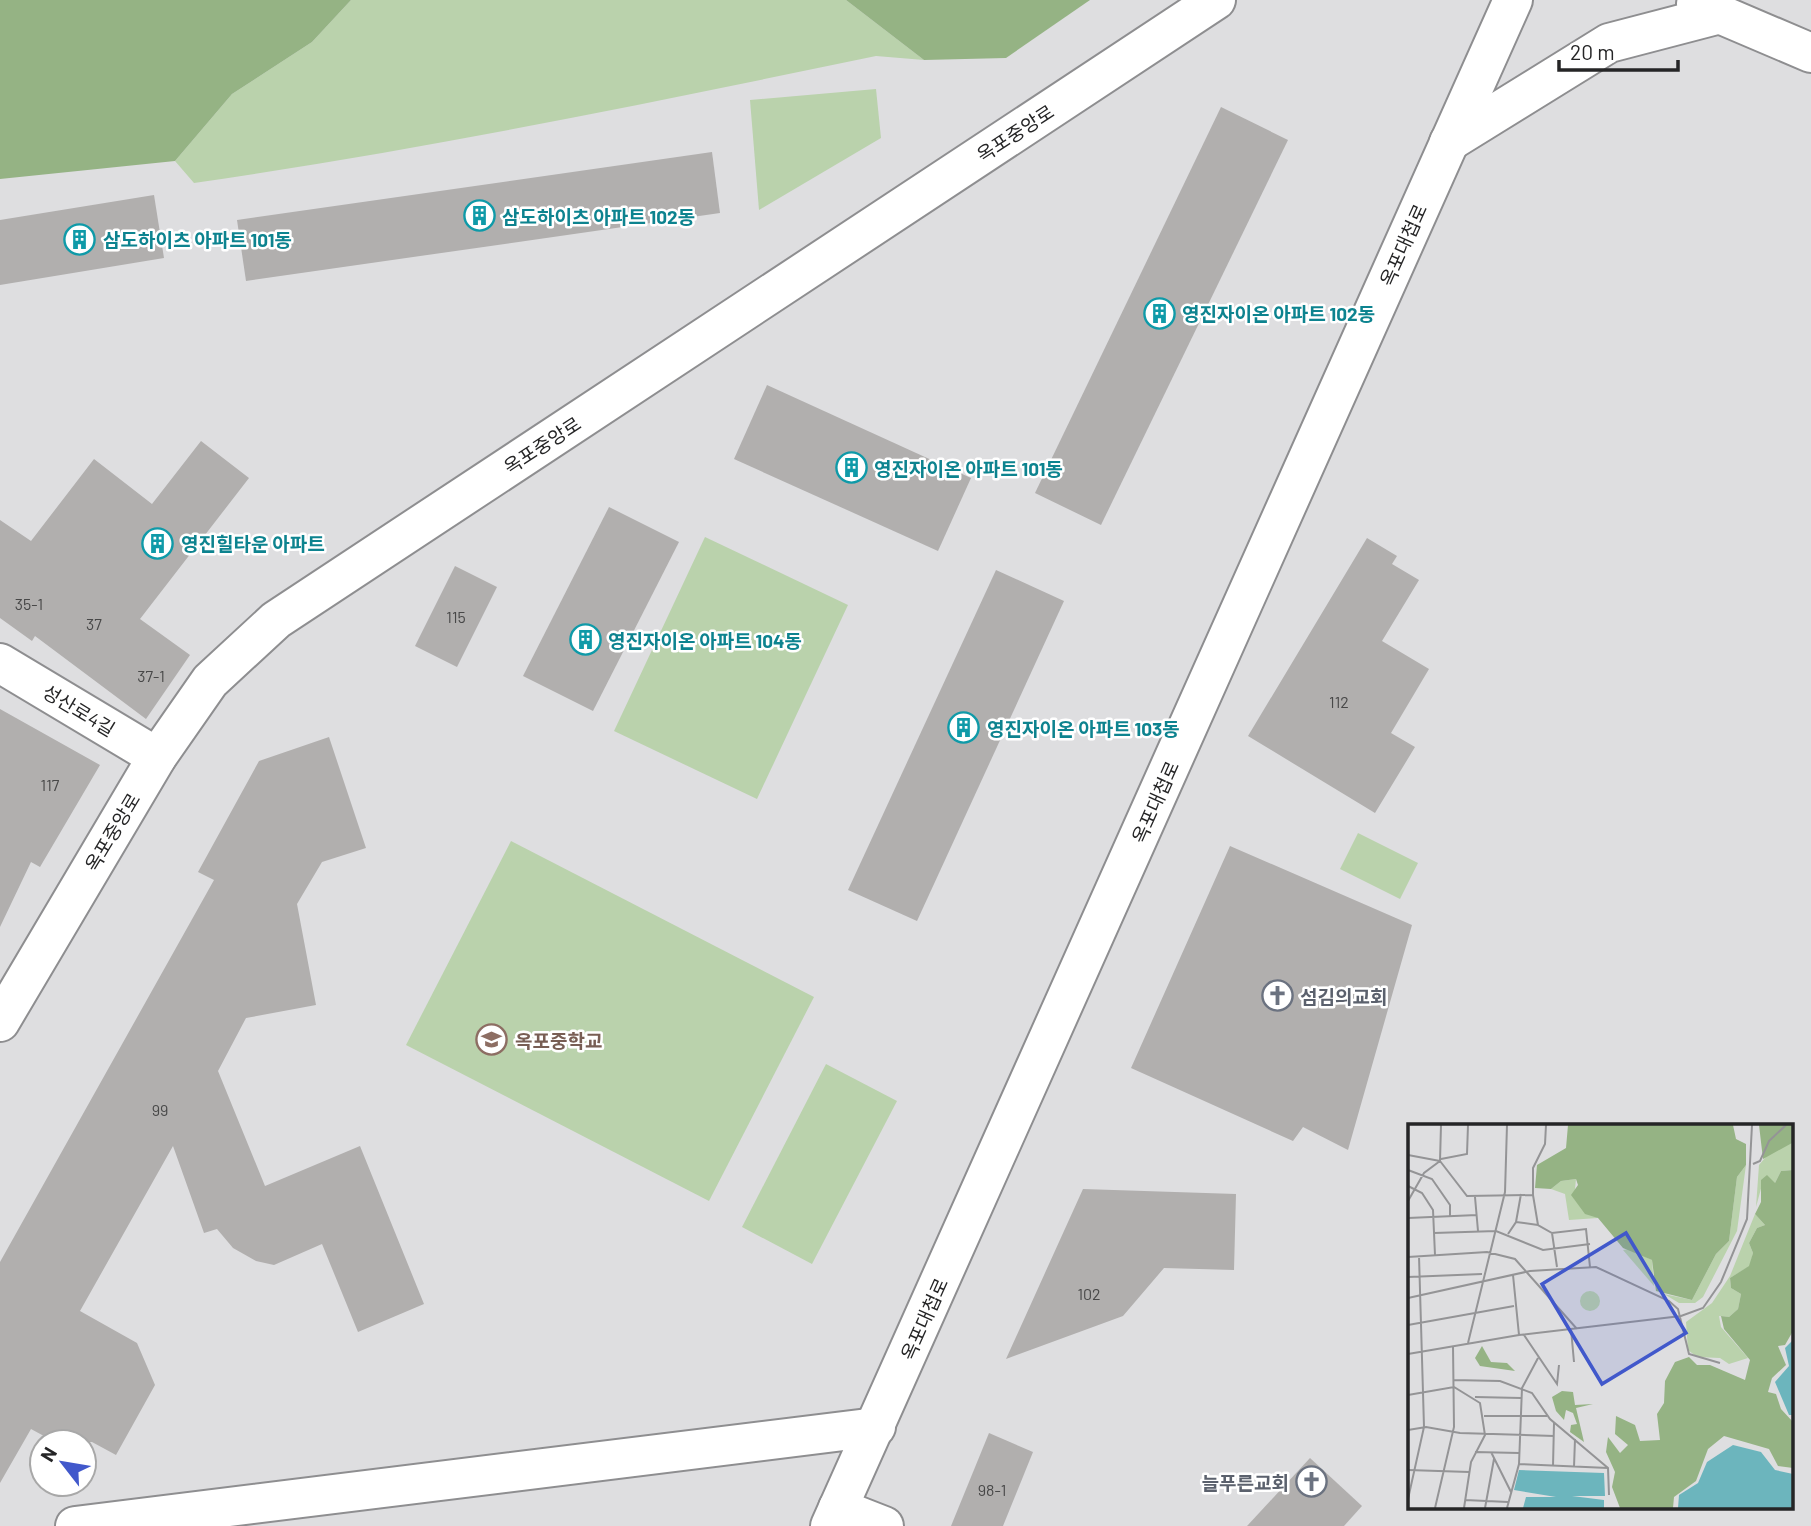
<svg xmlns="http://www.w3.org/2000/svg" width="1811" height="1526" font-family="Barlow,'Noto Sans KR',sans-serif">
<rect width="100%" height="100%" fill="#dedee0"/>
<g fill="#bad2ac">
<path d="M351 0H846L924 60 876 56C649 103 423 150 194 183L175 161 232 94 312 42Z"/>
<polygon points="876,89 881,138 759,210 750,100"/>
<polygon points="705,537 848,605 757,799 614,731"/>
<polygon points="1358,833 1418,863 1400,899 1340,869"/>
<polygon points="511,841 814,997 709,1201 406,1045"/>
<polygon points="826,1064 897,1101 812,1264 742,1227"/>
</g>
<g fill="#95b384">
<polygon points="0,0 351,0 312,42 232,94 175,161 0,179"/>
<polygon points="846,0 1090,0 1006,58 924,60"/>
</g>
<g fill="#b1afae">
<polygon points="1221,107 1288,140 1101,525 1035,493"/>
<polygon points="712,152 720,213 246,281 237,220"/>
<polygon points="154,195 164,258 0,285 0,220"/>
<polygon points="767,385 971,478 938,551 734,459"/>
<polygon points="201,441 249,478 140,619 190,655 146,719 35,636 32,641 0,618 0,520 31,541 94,459 152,504"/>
<polygon points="609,507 679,542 593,711 523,676"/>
<polygon points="1367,538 1397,556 1392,564 1419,580 1382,641 1429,669 1391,733 1415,747 1375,813 1248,736"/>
<polygon points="455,566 497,587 457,667 415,646"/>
<polygon points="996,570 1064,601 917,921 848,890"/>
<polygon points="0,709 100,765 40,867 31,862 0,927"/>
<polygon points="329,737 366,848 322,862 297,904 316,1005 246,1018 218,1071 265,1186 360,1146 424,1304 358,1332 322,1244 274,1265 256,1261 233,1248 217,1229 204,1233 173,1146 80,1311 137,1343 155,1385 116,1455 92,1442 55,1442 31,1429 0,1483 0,1262 214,880 198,872 259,761"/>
<polygon points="1230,846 1412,925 1348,1150 1303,1127 1293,1141 1131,1068"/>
<polygon points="1083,1189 1236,1194 1234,1270 1164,1268 1123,1316 1006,1359"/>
<polygon points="989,1433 1033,1452 1003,1526 951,1526"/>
<polygon points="1310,1458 1362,1506 1344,1526 1247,1526"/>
</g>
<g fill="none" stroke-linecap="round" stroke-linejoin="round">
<defs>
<g id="minor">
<polyline points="1696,4 1811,53"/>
<polyline points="1449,142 1609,43 1720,14"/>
<polyline points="0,663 157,757"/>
<polyline points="0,1022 157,757 210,681 276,620 1216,0"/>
<polyline points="838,1508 884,1526"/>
<polyline points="75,1526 876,1427"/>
<polyline points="830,1526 1513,0"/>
</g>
</defs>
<use href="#minor" stroke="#8e8e90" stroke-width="42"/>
<use href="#minor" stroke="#fff" stroke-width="38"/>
</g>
<defs>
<symbol id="building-ring" viewBox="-11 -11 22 22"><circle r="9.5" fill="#fff" stroke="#0f9aa8" stroke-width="1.5"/><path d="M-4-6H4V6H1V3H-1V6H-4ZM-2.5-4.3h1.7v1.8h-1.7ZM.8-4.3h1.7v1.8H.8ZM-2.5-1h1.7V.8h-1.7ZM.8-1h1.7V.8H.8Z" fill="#0f9aa8"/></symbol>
<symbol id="church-ring" viewBox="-11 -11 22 22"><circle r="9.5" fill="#fff" stroke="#6b7280" stroke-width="1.5"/><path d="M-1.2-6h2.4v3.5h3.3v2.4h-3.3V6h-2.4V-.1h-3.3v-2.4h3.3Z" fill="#6b7280"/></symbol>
<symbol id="school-ring" viewBox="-11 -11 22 22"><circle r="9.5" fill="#fff" stroke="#8d6e63" stroke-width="1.5"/><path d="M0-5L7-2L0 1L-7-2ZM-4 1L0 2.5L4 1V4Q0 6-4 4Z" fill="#8d6e63"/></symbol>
</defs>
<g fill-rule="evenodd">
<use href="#building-ring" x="462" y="198" width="35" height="35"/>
<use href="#building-ring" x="62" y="222" width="35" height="35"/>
<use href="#building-ring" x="1142" y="296" width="35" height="35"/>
<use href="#building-ring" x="834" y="450" width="35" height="35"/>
<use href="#building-ring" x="140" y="526" width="35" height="35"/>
<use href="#building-ring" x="568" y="622" width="35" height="35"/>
<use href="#building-ring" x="946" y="710" width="35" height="35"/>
<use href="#church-ring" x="1260" y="978" width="35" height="35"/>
<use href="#school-ring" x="474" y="1022" width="35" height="35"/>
<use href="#church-ring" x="1294" y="1464" width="35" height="35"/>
</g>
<g text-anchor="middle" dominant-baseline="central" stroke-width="5" stroke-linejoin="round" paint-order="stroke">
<g font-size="16" fill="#484848">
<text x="29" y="603">35-1</text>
<text x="456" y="616">115</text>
<text x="94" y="623">37</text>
<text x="151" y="675">37-1</text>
<text x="1339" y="701">112</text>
<text x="50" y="784">117</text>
<text x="160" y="1109">99</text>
<text x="1089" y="1293">102</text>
<text x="992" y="1489">98-1</text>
</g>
<g font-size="19" fill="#252526" stroke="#fff">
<text transform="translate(1015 133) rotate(-33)">옥포중앙로</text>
<text transform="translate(1403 245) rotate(-66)">옥포대첩로</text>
<text transform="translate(542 445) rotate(-33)">옥포중앙로</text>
<text transform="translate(79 710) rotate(31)">성산로4길</text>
<text transform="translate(1155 802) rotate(-66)">옥포대첩로</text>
<text transform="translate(112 832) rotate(-59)">옥포중앙로</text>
<text transform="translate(924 1319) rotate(-66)">옥포대첩로</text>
</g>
<g font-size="19" font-weight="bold" fill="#0d838f" stroke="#fff" text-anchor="start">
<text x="502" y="216">삼도하이츠 아파트 102동</text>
<text x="103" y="239">삼도하이츠 아파트 101동</text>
<text x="1182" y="313">영진자이온 아파트 102동</text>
<text x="874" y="468">영진자이온 아파트 101동</text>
<text x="181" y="543">영진힐타운 아파트</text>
<text x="608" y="640">영진자이온 아파트 104동</text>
<text x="987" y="728">영진자이온 아파트 103동</text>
</g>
<g font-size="19" font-weight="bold" fill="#5b616d" stroke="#fff" text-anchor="start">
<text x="1300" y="996">섬김의교회</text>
<text x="1289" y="1482" text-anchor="end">늘푸른교회</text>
</g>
<g font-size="19" font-weight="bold" fill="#785e54" stroke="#fff" text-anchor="start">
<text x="515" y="1040">옥포중학교</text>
</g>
</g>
<g transform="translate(1408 1124)">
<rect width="385" height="385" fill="#dedee0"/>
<path d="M385 16V46L373 47 367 59 354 61 348 83 351 41 362 28ZM338 41 329 107 295 173 287 179H271L256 170 284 176 308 130 321 117 329 53ZM168 55 166 75 190 94 161 96 157 70 143 65 153 57ZM347 90 357 101 349 104 341 119 345 129 342 142 322 154 323 164 333 170 330 185 321 193 311 192 313 203 340 234 321 240 312 234 289 233 280 226 278 198 304 179 322 152ZM221 125 244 136 246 162 215 126ZM172 177a10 10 0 1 1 20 0a10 10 0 1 1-20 0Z" fill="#bad2ac"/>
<path d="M160 1H325L328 15 338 20V41L329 53 321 117 308 130 284 176 248 167 244 136 215 124 190 94 177 90 163 71 170 61 168 55 153 57 143 65 127 64 129 41 158 24ZM351 1H385L384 19 355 35ZM385 46V207L377 221 370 222 378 241 364 254 360 268 368 270 373 285 385 298V344L370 342 361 325 316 312 300 325 288 357 266 373 265 384H212L204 363 207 348 198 328 200 313 212 329 220 321 207 310 208 292 227 301 232 317 252 316 249 290 256 279 257 257 267 238 281 233 289 241H302L337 256 342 236 316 205 313 192 321 193 330 185 333 170 323 164 322 154 341 142 345 129 341 119 349 104 357 101 347 90 353 78V56L359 51 367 59 373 47ZM74 222 83 238 99 239 107 247 72 242 67 234ZM154 267 165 268 167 281 185 280 168 284 176 318 162 308 163 301 169 300 165 289 158 286 156 296 148 287 144 273Z" fill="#95b384"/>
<path d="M385 216V291H381L367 258 381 242 377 224ZM325 321 353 328 367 346 385 350V384H270L271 371 290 359 299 338ZM111 346 196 349 197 372H164L196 376V384H115L118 373H148L106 366Z" fill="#6cb5bd"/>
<path fill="none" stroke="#949496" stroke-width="2" d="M0 31 32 37M33 35 59 30 60 1M32 37 59 72 125 71 130 101 144 109 178 105 182 143M32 37 33 1M345 40 352 37 361 17 378 1M0 46 24 55 42 81V92M0 62 14 69 25 86 27 131M125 71V44L137 20 138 1M67 73 70 107M0 77 16 49 32 37M0 94 69 91M108 98 130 101M26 109 88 107 135 126 182 120M144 109 149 143M100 110 108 98 113 70M0 133 79 128 107 135 169 205M105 151 111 211M0 153 74 150M0 174 122 147 188 143 261 177 270 185 281 230 312 239M0 201 106 182M163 205 166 238M116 211 149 260 151 241M60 219 97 68 99 1M0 230 111 211 273 192 295 184 313 158 339 95 344 1M45 256 92 257 124 269 142 295 200 344 201 371M0 271 46 263 72 279 77 311 63 338 56 384M67 273 113 274M76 292H139M0 306 18 303 52 309 146 312M67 328 111 329M83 328 103 368M111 340 200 344M145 342 146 299M166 343 167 315M0 346 61 348M0 375 16 303 11 132M57 376 100 378M27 384 46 303 45 222M77 384 86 335M99 384 111 340 114 264 130 234"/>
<path fill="#4158cb" fill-opacity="0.15" stroke="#4158cb" stroke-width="3.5" d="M218 109 278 209 194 260 134 160Z"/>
<rect width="385" height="385" fill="none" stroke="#252526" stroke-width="3.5"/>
</g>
<g transform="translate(63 1463) rotate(301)"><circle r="33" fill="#ffffff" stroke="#a8a8a8" stroke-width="2"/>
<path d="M0-5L12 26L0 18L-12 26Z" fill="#4158cb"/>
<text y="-10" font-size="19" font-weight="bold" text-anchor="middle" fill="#252526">N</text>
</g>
<path d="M1559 60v10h119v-10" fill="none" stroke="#252526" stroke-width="3.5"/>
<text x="1570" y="60" font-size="21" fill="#252526" stroke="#ffffff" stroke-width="5" paint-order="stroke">20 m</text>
</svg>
